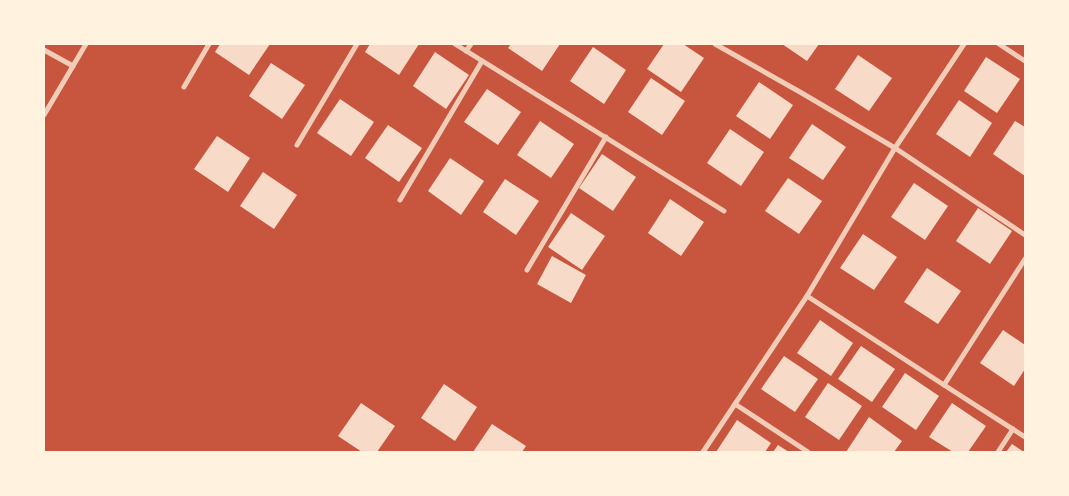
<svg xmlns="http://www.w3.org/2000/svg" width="1069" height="496" font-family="'Public Sans',sans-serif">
<rect width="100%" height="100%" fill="#c8553d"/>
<g fill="#f7dbc8">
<polygon points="220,44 270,44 249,75 215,52"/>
<polygon points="370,44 419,44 399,75 365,52"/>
<polygon points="511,44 560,44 542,71 508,48"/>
<polygon points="664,44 683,44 704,58 681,92 647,69"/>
<polygon points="782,44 819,44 807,61"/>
<polygon points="593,47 626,70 604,104 570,81"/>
<polygon points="435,52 469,75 446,109 413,86"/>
<polygon points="858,55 892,78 869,111 835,89"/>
<polygon points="986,57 1020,79 997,113 964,91"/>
<polygon points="271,63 305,85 282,119 249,96"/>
<polygon points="651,78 685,101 662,135 628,112"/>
<polygon points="759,82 793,105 770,139 736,116"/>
<polygon points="487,89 521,112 498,145 464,122"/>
<polygon points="340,99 374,122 351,156 317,133"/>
<polygon points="959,100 992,123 970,157 936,134"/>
<polygon points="540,121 574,144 551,178 517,155"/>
<polygon points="1015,121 1025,127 1025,176 993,154"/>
<polygon points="812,124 846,147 823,180 789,158"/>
<polygon points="388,125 422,148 399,182 365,158"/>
<polygon points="730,129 764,152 741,186 707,163"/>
<polygon points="217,136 250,158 228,192 194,169"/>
<polygon points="602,154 636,177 613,211 579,188"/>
<polygon points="450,158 484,181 461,215 428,191"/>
<polygon points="263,172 297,195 274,229 240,206"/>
<polygon points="788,178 822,201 799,234 765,211"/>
<polygon points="505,179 539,201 516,235 483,212"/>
<polygon points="914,183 948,206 925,240 891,217"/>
<polygon points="670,199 704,222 681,256 648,233"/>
<polygon points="978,208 1012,231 990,264 956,241"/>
<polygon points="571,213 605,236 582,270 548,247"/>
<polygon points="863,234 897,257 874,290 840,268"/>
<polygon points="552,256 586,275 571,303 537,284"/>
<polygon points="927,268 961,291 938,324 904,302"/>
<polygon points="820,320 853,343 831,376 797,353"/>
<polygon points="1003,330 1025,345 1025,369 1014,386 980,363"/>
<polygon points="861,346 895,369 872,402 838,379"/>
<polygon points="784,356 818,379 795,412 761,389"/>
<polygon points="905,373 939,396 916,430 882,407"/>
<polygon points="828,383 862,406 839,440 805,417"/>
<polygon points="444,384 477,407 455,441 421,418"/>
<polygon points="361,403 395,426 377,452 362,452 338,436"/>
<polygon points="952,403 986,426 968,452 953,452 929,437"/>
<polygon points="869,417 902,441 894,452 846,452"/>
<polygon points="737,420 771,443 765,452 716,452"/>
<polygon points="492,424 526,446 522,452 473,452"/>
<polygon points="1012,444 1024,452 1006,452"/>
<polygon points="778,445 789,452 773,452"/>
</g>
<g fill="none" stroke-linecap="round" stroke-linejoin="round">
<g stroke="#f1ccb7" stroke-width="5">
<polyline points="455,44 724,211"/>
<polyline points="715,44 800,92 895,148 1025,235"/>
<polyline points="999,44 1025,61"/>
<polyline points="44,50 73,66"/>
<polyline points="466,51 471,44"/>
<polyline points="184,87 209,44"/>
<polyline points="44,115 86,44"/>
<polyline points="297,145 357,44"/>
<polyline points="400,200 482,61"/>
<polyline points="527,270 606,137"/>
<polyline points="807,296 895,148 964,44"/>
<polyline points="944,385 1025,259"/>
<polyline points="735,404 808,452"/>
<polyline points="703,452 807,296 944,385 1025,437"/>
<polyline points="998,452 1013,429"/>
</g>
</g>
<rect width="1069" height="496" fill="none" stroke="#fff3e0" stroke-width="90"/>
</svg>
